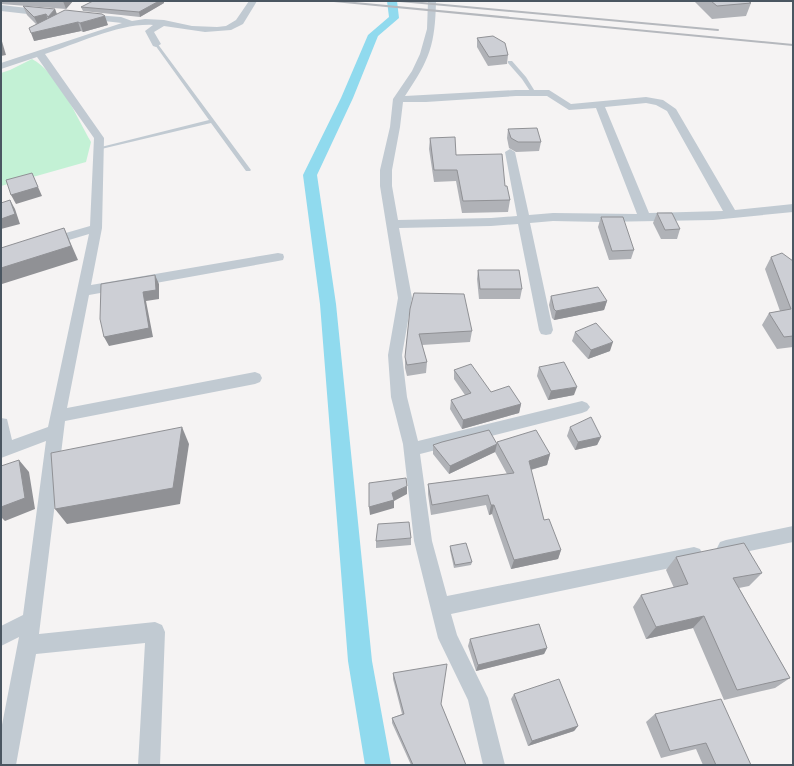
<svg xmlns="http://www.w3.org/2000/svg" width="794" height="766" font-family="Inter,sans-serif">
<rect width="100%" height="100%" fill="#f5f3f3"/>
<path fill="#c3f1d5" d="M32 59C59 74 76 116 91 142L86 162 1 186V73L10 70Z"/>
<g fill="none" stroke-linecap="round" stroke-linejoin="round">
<polygon fill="#90daee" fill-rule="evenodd" points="387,1 397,1 399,18 378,36 353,98 317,175 336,304 372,661 391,765 365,765 348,661 320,304 303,175 341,98 368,35 389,17"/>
<g fill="#c1cad2" fill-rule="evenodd">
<polygon points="155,43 157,43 251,170 250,171 246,171 211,123 97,150 97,148 209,120 155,45"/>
<polygon points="508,61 512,61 526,77 536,93 536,94 532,94 522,79 508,63"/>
</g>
<g fill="#c1cad2" fill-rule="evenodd">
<path d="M249 1H257L243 24 231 30 205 32 164 26 154 32 161 44 156 47 153 46 145 31 153 25C120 23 77 44 45 54L104 138 102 228 91 285 278 253 283 254 284 257 283 260 278 261 89 295 67 408 255 372 260 374 262 378 260 382 255 384 65 421 39 634 155 622 162 625 165 632 160 765H138L145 643 36 654 16 765H1V730L19 637 1 646V626L23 615 46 441 1 458V418L7 419 12 440 48 427 89 234 49 246 45 245 43 242 45 239 90 226 94 138 37 57 1 69V63L122 23 85 19 82 18 81 16 82 14 121 17 132 21 145 19 164 20 192 26 217 27 226 26 236 20Z"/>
<path d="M428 1H436C435 45 430 59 405 96L516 90H549L571 104 646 97 663 100 676 109 735 210 793 204V212L713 220 601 222 553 221 530 223 553 330 551 334 546 335 541 334 539 330 518 224 491 226 399 228 412 298 402 355 407 397 418 441 582 401 587 403 590 407 587 411 582 413 420 454 432 541 447 596 694 547 700 549 703 555 700 561 694 563 451 614 457 635 488 698 505 765H483L468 700 438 638 414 541 403 444 391 397 388 355 398 298 380 186V170L390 127 393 99 412 71 420 54 427 29ZM516 96H547L569 110 596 108 637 214 553 213 529 215 515 152 510 149 505 152 517 216 491 218 398 220 392 186V170L400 127 403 102H426ZM646 103 656 105 667 111 723 211 649 213 605 107Z"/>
<polygon points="1,5 45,10 49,13 45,16 1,11"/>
<polygon points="793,526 793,542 726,556 720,554 717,548 720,542 726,540"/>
</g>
<g stroke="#b5b8bd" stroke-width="2">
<polyline points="334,1 793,45"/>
<polyline points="400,1 718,30"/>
</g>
</g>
<g fill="#b0b2b7">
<polygon points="1,1 73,1 66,9 1,4"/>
<polygon points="694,1 748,1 751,3 746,16 712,19"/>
<polygon points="164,3 140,17 83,11 81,7"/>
<polygon points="23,6 55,9 57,14 108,25 83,32 81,31 34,41 36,24 27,15"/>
<polygon points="477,38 508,55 507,64 488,66 477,47"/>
<polygon points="508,129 541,142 539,151 516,152 509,148 507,138"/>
<polygon points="430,138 505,186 510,200 508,212 462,213 456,181 434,182 429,149"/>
<polygon points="657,213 680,229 677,239 661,239 653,223"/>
<polygon points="601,217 634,250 631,259 609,260 598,227"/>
<polygon points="771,257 793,261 793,347 777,349 762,325 769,313 780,311 765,269"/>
<polygon points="478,270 522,289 520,299 479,299 477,279"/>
<polygon points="551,296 607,301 604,310 554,320 552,318 549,305"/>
<polygon points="410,309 472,331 470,342 422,345 427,362 426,373 407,376 405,368 405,357"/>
<polygon points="575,332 610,351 588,359 572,341"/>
<polygon points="539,367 574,395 548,400 537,376"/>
<polygon points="454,370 491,392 521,404 519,413 462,429 450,409 451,400 465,395 454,379"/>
<polygon points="570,427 601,437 597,445 575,450 567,436"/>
<polygon points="497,442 550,454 547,465 531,470 544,520 561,550 558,559 511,569 492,514 489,515 486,505 431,515 428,494 428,484 507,474 495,452 449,474 433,454 433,445 497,444"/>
<polygon points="411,538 411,545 376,548 376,541"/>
<polygon points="450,546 472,562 471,565 454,568 450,550"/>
<polygon points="676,557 762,573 749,586 739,588 790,678 775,688 724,700 693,628 646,639 633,607 641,595 674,588 666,570"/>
<polygon points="470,639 547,648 544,654 476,671 468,646"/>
<polygon points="393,673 441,704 466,765 411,765 392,723 392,718 402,714 393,679"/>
<polygon points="514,694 578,726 574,731 528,746 511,699"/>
<polygon points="655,714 751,765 703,765 696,749 661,758 646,722"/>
</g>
<g fill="#909195">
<polygon points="63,1 73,1 66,9"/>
<polygon points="159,1 164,1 164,3 140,17 139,12"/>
<polygon points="55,9 58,18 51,26 48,17"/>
<polygon points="46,14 49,23 38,25 34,17"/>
<polygon points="105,16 108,25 83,32 80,23"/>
<polygon points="78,22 81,31 34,41 31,33"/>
<polygon points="1,38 6,55 1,56"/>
<polygon points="32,173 42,196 16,204 11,195"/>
<polygon points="10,200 15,209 20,224 1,229 1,219"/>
<polygon points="64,228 78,260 2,284 1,282 1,268"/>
<polygon points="155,275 159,284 159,299 146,301 153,337 109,346 104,337 143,292"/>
<polygon points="607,301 604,310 554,320 556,311"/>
<polygon points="613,342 610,351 588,359 591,350"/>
<polygon points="577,387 574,395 548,400 551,391"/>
<polygon points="521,404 519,413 462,429 463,420"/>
<polygon points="182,427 189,444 180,504 67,524 55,509"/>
<polygon points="601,437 597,445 575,450 578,442"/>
<polygon points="497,444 495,452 449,474 450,466"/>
<polygon points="550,454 547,465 526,471 529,461"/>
<polygon points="19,460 29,472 35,509 5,521 2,518 1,518 1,507"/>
<polygon points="407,486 407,494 394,501 394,508 370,515 369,507 392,493"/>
<polygon points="491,505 494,505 492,514 489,515"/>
<polygon points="561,550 558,559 511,569 514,560"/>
<polygon points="704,616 693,628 646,639 656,627"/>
<polygon points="547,648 544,654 476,671 478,665"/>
<polygon points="578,726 574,731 528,746 532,741"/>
</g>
<g fill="#cdcfd5" stroke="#909195">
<polygon points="93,1 159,1 139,12 81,7"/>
<polygon points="711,1 748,1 751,3 717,6"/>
<polygon points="23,6 55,9 48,17 46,14 34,17"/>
<polygon points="65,10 102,14 105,16 80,23 78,22 31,33 29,28"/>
<polygon points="493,36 505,43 508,55 489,57 477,38"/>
<polygon points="537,128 541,142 518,142 511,138 508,129"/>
<polygon points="455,137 456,155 502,154 505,186 507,186 510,200 463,201 457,170 434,170 430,138"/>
<polygon points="32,173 38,187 11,195 6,180"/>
<polygon points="10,200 15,214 1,219 1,203"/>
<polygon points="657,213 672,213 680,229 665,230"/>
<polygon points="601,217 623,217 634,250 612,251"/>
<polygon points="64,228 71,246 1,268 1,248"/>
<polygon points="782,253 793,261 793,336 784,337 769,313 791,309 771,257"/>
<polygon points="478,270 519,270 522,289 480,289"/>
<polygon points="155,275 156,290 143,292 149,328 104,337 100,319 101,284"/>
<polygon points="598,287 607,301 556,311 554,309 551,296"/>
<polygon points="414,293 464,294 472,331 419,334 427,362 407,365 405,357 410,309"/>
<polygon points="596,323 613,342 591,350 575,332"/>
<polygon points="564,362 577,387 551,391 539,367"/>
<polygon points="471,364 491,392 509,386 521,404 463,420 451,400 471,393 454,370"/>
<polygon points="591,417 601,437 578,442 570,427"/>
<polygon points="182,427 173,488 55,509 51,453"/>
<polygon points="489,430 497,444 450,466 433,445 442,442"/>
<polygon points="536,430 550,454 529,461 544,520 549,519 561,550 514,560 494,505 491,505 488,495 432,505 428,484 514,473 497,442"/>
<polygon points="19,460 25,498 1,507 1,466"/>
<polygon points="406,478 407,486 392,493 394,500 369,507 369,483"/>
<polygon points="409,522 411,538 376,541 378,524"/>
<polygon points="466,543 472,562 455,565 450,546"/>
<polygon points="744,543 762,573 733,578 790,678 737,690 704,616 656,627 641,595 688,584 676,557"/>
<polygon points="539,624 547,648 478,665 470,639"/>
<polygon points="447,664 441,704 466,765 413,765 392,718 404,714 393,673"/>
<polygon points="559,679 578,726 532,741 514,694"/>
<polygon points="721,699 751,765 716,765 706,743 670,751 655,714"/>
</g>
<rect width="794" height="766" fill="none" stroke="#4a5661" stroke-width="4"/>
</svg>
